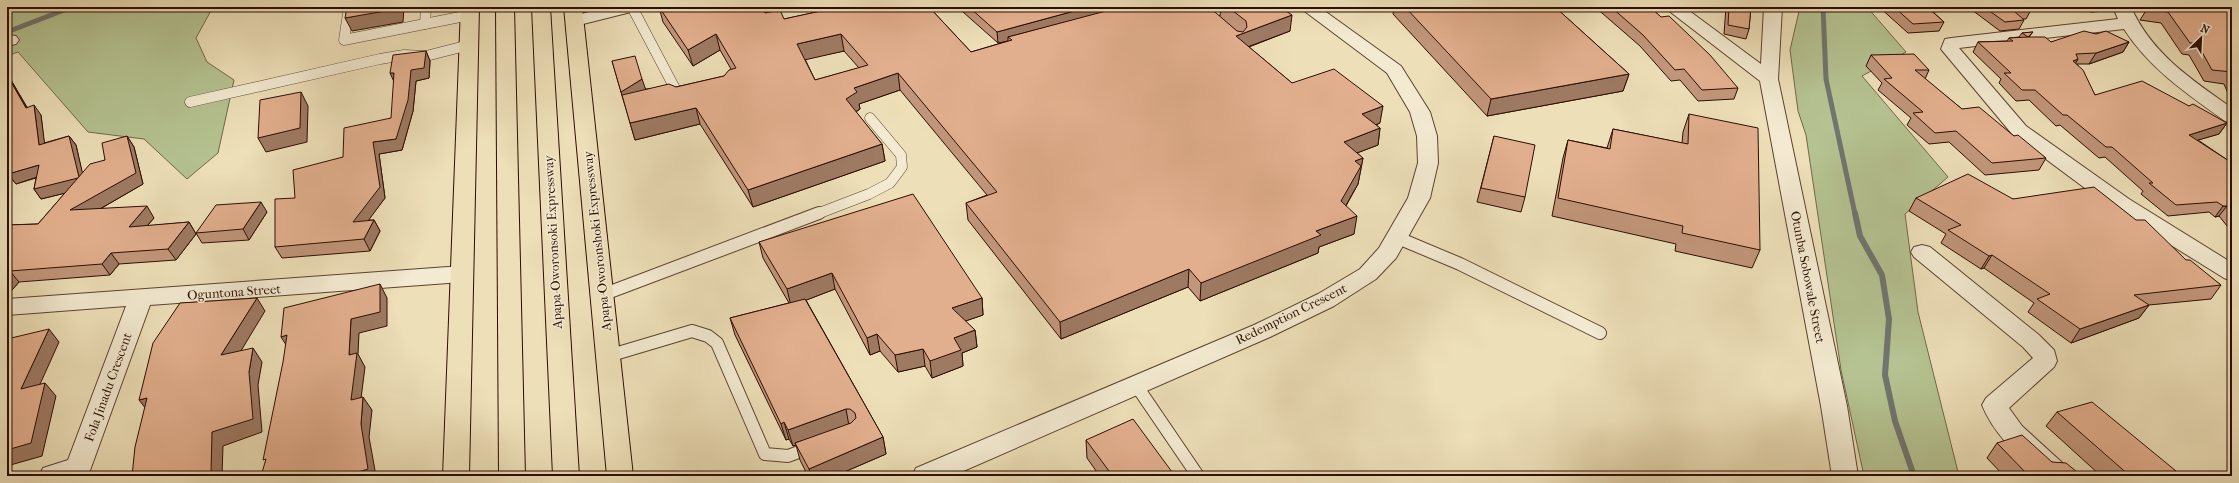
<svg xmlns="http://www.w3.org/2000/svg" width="2239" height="483" font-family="'IM FELL French Canon',serif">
<rect width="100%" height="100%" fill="#eddfb8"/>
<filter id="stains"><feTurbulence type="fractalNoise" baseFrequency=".005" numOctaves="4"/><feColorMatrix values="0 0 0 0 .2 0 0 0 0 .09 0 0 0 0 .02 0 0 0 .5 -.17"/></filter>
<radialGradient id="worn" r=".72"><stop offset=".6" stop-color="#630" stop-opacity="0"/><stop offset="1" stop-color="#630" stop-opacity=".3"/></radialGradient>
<g fill="#b5c291" stroke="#706848">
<polygon points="7,7 213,7 196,38 207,62 234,80 218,153 187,179 144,139 88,132 18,52 7,56"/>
<polygon points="1800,7 1867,7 1906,52 1862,76 1948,177 1905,214 1918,312 1959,476 1864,476 1841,370 1806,135 1798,111 1790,50"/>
</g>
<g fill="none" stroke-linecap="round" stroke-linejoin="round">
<g stroke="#70756f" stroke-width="5">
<polyline points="1823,7 1826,79 1855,214"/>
<polyline points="7,32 72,7"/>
</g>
<polyline stroke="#70756f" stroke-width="6" points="1855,213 1860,236 1882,275 1889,319 1885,375 1895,421 1914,476"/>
<defs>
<g id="service-far1">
<polyline points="349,7 344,40 470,15"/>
<polyline points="632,7 680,98"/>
<polyline points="425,24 426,7"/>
<polyline points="190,102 380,59 404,55 426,56 469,45"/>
<polyline points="817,214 869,194 890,183 902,167 901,155 870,118"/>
</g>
<g id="service">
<polyline points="1398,238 1460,264 1600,333"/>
<polyline points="602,295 819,213"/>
<polyline points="608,356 692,331 708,336 717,343 765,454 788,456 812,447"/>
<polyline points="1136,385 1198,476"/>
</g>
<g id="minor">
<polygon points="609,7 638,7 635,11 575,26 569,25 566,21 569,17"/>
<polygon points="1299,7 1319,7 1401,66 1430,112 1437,136 1438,163 1430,198 1396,258 1376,279 1334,306 1270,337 952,476 912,476 916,468 1254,325 1318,294 1360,269 1379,248 1408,198 1418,163 1417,136 1410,112 1387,73"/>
<polygon points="1664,7 1684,7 1761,64 1764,7 1782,7 1778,79 1847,406 1858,476 1832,476 1821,406 1760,81"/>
<path d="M2113 7H2131C2151 53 2192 80 2232 108V123L2225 121C2187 94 2149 68 2124 29L1959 48 2026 126 2129 199 2232 263V281L2224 278 2113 209 2012 134 1941 49 1945 39 1951 38 2118 19Z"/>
<polygon points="7,35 16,36 19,40 16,44 7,46"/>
<path d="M1922 245 1930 247 2039 335 2054 350 2057 361 2054 367 2009 408 2022 426 2068 468 2072 476H2041C2018 455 1994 435 1982 405L1986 398 2033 358 2023 347 1914 257 1911 252 1914 247Z"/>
<polygon points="462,266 470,269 473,274 470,279 462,282 150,305 88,476 39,476 43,468 68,460 126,306 7,315 7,299"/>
</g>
<g id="primary">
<polygon points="461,7 479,7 469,476 443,476"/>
<polygon points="564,7 582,7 633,476 607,476"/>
</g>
<g id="motorway">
<polygon points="496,7 514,7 525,476 499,476"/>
<polygon points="532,7 550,7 579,476 553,476"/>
</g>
</defs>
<use href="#service-far1" stroke="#5c422e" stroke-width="11"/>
<use href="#service" stroke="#5c422e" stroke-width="14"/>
<use href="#minor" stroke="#5c422e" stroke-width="2"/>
<use href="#primary" stroke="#2c0d00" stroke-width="2"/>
<use href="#motorway" stroke="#2c0d00" stroke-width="2"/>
<use href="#service-far1" stroke="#f3ead1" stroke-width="10"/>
<use href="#service" stroke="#f3ead1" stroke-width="12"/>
<use href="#minor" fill="#f3ead1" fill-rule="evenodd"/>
<use href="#primary" fill="#eddfb8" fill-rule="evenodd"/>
<use href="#motorway" fill="#eddfb8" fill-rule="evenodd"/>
</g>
<g fill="#c2967a" stroke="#2c0d00" fill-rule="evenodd">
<path d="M659 7H762L765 13 784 19 812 13 806 7H929L971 52 1008 41 998 43 963 12 962 7H1201L1220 16 1221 7H1280L1290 31 1249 47 1292 83 1380 123 1376 125 1380 128 1378 145 1357 153 1363 158 1358 184 1346 206 1354 234 1319 247 1318 253 1200 301 1188 287 1061 339 968 220 966 203 987 195 900 90 859 104 860 109 856 112 882 144 885 161 753 207 700 124 635 140 612 61 646 89 676 87 724 76 731 69 720 50 693 66 663 22ZM844 51 859 68 815 80 805 59Z"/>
<polygon points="1394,7 1555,7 1629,74 1623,91 1487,116 1393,14"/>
<polygon points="1595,7 1650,7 1738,88 1734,99 1698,101 1680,80 1671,81 1640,46"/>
<polygon points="1726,7 1751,7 1749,29 1746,39 1724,34"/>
<polygon points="1879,7 1960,7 1959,10 1933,12 1944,22 1939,31 1908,33"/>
<polygon points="1968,7 2035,7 2035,8 2029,9 2031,10 2026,19 2023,19 2024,20 2019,29 2000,31"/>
<polygon points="2058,7 2108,7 2105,11 2092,12"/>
<polygon points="2230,7 2229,32 2232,33 2232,103 2224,84 2204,81 2189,55 2182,54 2161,23 2140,20 2147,9"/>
<polygon points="2033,32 2029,37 2051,42 2096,34 2129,42 2123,52 2089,64 2077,64 2095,95 2189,106 2227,123 2219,134 2198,140 2232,163 2232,232 2219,216 2215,217 2209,212 2168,216 2141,194 2143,191 2105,157 2099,158 2060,125 2056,126 2029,100 2016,101 1999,83 2001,79 1973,52 1978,42 2007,41 2009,38 2019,37 2022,33"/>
<polygon points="426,51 430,61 429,78 416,81 413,111 402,150 379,154 385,198 368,220 374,220 380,231 370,251 282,258 275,247 295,198 343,157 391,118"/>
<polygon points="1871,55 1929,70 1925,79 1962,109 2014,136 2046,158 2039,170 1985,175 1949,142 1929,144 1907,125 1911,118 1878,90 1882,83 1866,66"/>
<polygon points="11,80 27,107 41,115 44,143 69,136 76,145 82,173 105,160 127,136 134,147 143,184 100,209 154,218 147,226 189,222 196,234 176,260 119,264 110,275 19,282 12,290 7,291 7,225 38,224 65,193 41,199 34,189 36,178 16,184 8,174"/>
<polygon points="1689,114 1760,250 1752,268 1675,251 1676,244 1552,216 1563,158 1568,140 1607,148 1613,129 1682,143 1683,132"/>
<polygon points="1494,136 1525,197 1521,212 1477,202"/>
<polygon points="1916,198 2013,199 2186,260 2221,285 2211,299 2149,305 2139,318 2071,343 2028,312 2034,303 1984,268 1981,269 1941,243 1946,234 1909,211"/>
<polygon points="267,212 249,240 202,243 196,233"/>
<polygon points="759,242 982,298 983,315 965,321 975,330 977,347 962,353 963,366 932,378 925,366 898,372 880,351 870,355 835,289 806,300 883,437 886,454 835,476 808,476 800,460 796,445 793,446 789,439 786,440 735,335 730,318 789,303 763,258"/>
<polygon points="2057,412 2176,471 2171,476 2101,476 2046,426"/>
<polygon points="1086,440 1175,476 1099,475 1087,458"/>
<polygon points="1997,443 2052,462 2082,476 2004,476 1987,458"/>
</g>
<g fill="#9e7a63" stroke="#2c0d00">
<polygon points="397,7 404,7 403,22 352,31 345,18"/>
<polygon points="1089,7 1128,7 1008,37 1008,41 998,43 997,32"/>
<polygon points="1292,15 1290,31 1234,52 1236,36"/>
<polygon points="716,34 720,50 693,66 688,50"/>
<polygon points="841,34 844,51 800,61 797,44"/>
<polygon points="2129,42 2123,52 2089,64 2096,53"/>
<polygon points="426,51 430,61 429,78 416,81 413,111 402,150 379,154 385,198 359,233 353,222 373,142 396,139 411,70"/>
<polygon points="2078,59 2072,70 2073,61"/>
<polygon points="390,73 394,73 395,84"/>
<polygon points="898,73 900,90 859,104 860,109 849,116 846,99 854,88"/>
<polygon points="7,74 11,80 32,117 26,108"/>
<polygon points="1629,74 1623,91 1487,116 1491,99"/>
<polygon points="642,79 647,93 625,105 621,92"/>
<polygon points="301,92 308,106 307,142 266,152 258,138"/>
<polygon points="34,105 41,115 46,155 39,145"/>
<polygon points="1383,106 1380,123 1360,131 1362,114"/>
<polygon points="696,108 700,124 635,140 630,123"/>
<polygon points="2227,123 2219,134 2181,145 2189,135"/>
<polygon points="1380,128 1378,145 1341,159 1344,142"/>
<polygon points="69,136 76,145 86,188 41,199 34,189"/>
<polygon points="127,136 134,147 143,184 79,221 70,210"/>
<polygon points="882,144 885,161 753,207 748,190"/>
<polygon points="1363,158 1358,184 1338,219 1341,201 1355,161"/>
<polygon points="39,165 46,174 16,184 8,174"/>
<polygon points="261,202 267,212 249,240 243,229"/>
<polygon points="147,206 154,218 136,238 129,227"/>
<polygon points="2223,206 2227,206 2219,216 2215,217"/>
<polygon points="1357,216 1354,234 1319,247 1318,253 1200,301 1201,283 1316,231"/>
<polygon points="374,220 380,231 370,251 364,239"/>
<polygon points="189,222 196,234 176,260 168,249"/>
<polygon points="111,253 119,264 110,275 102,264"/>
<polygon points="1992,255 1984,268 1981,269 1989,256"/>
<polygon points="1189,269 1188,287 1061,339 1060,322"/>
<polygon points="10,271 19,282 12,290 7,284 7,275"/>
<polygon points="832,273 835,289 791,306 787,289"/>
<polygon points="380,284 387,298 387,326 359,333 358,354 365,367 359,414 351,400 349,355 351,319"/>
<polygon points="257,298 265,311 230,369 221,355"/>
<polygon points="982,298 983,315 954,325 952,308"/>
<polygon points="2149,305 2139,318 2071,343 2080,329"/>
<polygon points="49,329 59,342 32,402 21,389"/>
<polygon points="975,330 977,347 962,353 963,366 932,378 930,361 954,338"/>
<polygon points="877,334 880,351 870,355 867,338"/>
<polygon points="287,335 290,351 281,337"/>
<polygon points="253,348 262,362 258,385 262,432 223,446 222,476 203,476 212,432 249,372"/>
<polygon points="923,349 925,366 898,372 895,355"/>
<polygon points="45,383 56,396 42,456 7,466 7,450"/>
<polygon points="363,397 372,410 369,437 376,476 345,476 361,424"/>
<polygon points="147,398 150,414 139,400"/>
<polygon points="846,409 849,426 795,443 796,445 793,446 788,430"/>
<polygon points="784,422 789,439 786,440 781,424"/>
<polygon points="883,437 886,454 835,476 811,476 809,469"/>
<polygon points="2176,471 2171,476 2158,476"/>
</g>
<g fill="#e2af8e" stroke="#2c0d00" fill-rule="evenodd">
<polygon points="347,7 397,7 397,9 345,18"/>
<path d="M659 7H762L765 13 780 10 784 19 821 11 817 7H929L971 52 1012 40 1008 37 1121 7H1201L1202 8 1204 7H1209L1237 31 1243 32 1247 27 1246 21 1228 7H1280L1292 15 1236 36 1292 83 1334 69 1383 106 1362 114 1380 128 1344 142 1363 158 1355 161 1361 166 1341 201 1357 216 1316 231 1321 235 1201 283 1189 269 1060 322 966 203 997 192 898 73 854 88 857 92 846 99 882 144 748 190 696 108 630 123 622 95 669 84 676 87 724 76 729 70 736 68 716 34 688 50ZM841 34 868 65 815 80 797 44Z"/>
<polygon points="969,7 1089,7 997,32"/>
<polygon points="1405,7 1555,7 1629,74 1491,99"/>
<polygon points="1611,7 1650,7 1661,17 1669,16 1710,55 1738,88 1702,90 1684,69 1675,70 1643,35"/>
<polygon points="1729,7 1751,7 1749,29 1728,25"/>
<polygon points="1894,7 1927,7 1944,22 1913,24"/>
<polygon points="1984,7 2027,7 2031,10 2014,11 2024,20 2005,22"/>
<polygon points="2152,7 2230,7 2229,32 2232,33 2232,72 2212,70 2197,43 2190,43 2168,12 2147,9"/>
<polygon points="2084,31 2096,34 2106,31 2129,42 2096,53 2076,54 2078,59 2073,61 2083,70 2095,95 2142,81 2189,106 2193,104 2227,123 2189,135 2232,163 2232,212 2227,206 2223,206 2217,202 2176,205 2149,183 2153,183 2112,147 2106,147 2067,115 2063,115 2035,90 2022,90 2004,73 2011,73 1978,42 2013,41 2009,38 2028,37 2022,33 2033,32 2028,37 2045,37 2051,42"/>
<polygon points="426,51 424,68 411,70 408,100 396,139 373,142 380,187 353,222 374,220 364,239 275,247 275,199 295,198 293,170 343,157 344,128 391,118 394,73 390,73 393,55"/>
<polygon points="1914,54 1929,70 1915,70 1962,109 1979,107 2014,136 2018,135 2046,158 1992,163 1956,131 1935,133 1913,113 1923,112 1884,79 1892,78 1871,55"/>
<polygon points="635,56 642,79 621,92 612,61"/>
<polygon points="7,75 26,108 34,105 39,145 69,136 79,177 78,178 34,189 39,165 8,174 7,166"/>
<polygon points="301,92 300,128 258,138 260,100"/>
<polygon points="1689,114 1758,128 1760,250 1682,233 1683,226 1558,198 1568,140 1610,149 1613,129 1688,144"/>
<polygon points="127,136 136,173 70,210 147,206 129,227 189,222 168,249 111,253 102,264 10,271 7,275 7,248 8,247 7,247 7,225 38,224 90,164 105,160 102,143"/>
<polygon points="1494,136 1535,145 1525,197 1481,188"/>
<polygon points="1968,174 2013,199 2094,187 2136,220 2145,220 2186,260 2190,260 2221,285 2134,295 2149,305 2080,329 2037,299 2050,294 1992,255 1989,256 1948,230 1961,225 1916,198"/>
<polygon points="913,194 982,298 952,308 975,330 954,338 961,350 930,361 923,349 895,355 877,334 867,338 832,273 787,289 759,242"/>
<polygon points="261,202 243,229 196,233 216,205"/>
<polygon points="380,284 380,312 351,319 349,355 357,353 351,400 363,397 361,424 368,469 345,476 261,476 266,459 263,460 283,362 287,335 281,337 284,308"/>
<polygon points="257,298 221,355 253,348 249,372 253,419 212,432 211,473 203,476 132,476 135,447 147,398 139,400 153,343 180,303"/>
<polygon points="805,299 883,437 809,469 795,443 851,423 856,418 855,413 850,409 846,409 788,430 784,422 781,424 730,318"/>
<polygon points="49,329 21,389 45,383 31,443 7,450 7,339"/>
<polygon points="2092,402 2176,471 2158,476 2130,476 2057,412"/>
<polygon points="1133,419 1175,476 1097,476 1109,471 1086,440"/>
<polygon points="2022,435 2052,462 2066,463 2082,476 2029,476 1997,443"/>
</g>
<g text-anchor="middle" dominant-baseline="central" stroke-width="3" stroke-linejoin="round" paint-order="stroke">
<g font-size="13" fill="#2c0d00" stroke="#f3ead1">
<text transform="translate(597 241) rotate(-96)">Apapa-Oworonshoki Expressway</text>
<text transform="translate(553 242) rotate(-93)">Apapa-Oworonsoki Expressway</text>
<text transform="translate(1808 277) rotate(79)">Otunba Sobowale Street</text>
<text transform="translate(234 292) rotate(-4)">Oguntona Street</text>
<text transform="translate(1291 314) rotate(-26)">Redemption Crescent</text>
<text transform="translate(108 387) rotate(-70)">Fola Jinadu Crescent</text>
</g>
</g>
<rect width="2239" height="483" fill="none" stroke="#eddfb8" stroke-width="24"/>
<rect x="8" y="8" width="2223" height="467" fill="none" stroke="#2c0d00" stroke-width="2"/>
<rect x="12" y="12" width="2215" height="459" fill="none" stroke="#2c0d00"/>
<g transform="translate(2201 38) rotate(24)" stroke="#f3ead1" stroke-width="3" paint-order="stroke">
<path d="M0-3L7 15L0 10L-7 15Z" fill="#2c0d00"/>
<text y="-6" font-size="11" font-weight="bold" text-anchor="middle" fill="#2c0d00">N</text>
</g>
<rect width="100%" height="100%" filter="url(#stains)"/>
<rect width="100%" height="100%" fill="url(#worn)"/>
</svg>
